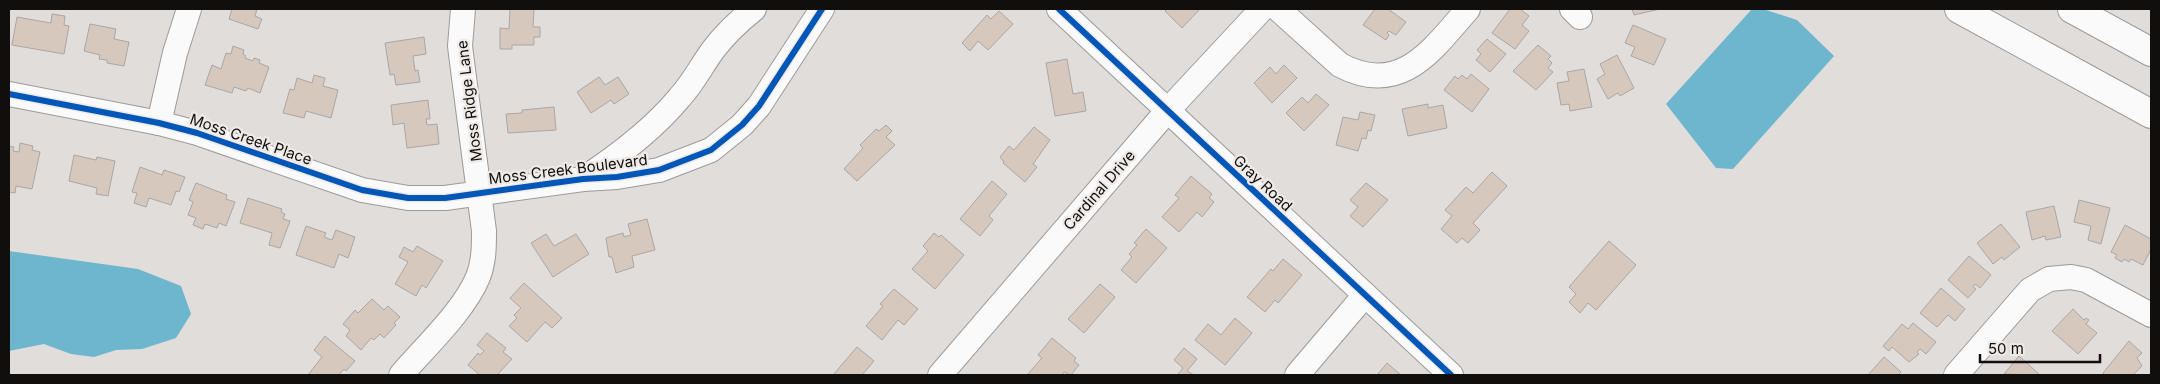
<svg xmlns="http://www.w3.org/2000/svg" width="2160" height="384" font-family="Inter,sans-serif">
<rect width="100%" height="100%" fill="#e0dddb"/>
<g fill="#6db6ce">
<polygon points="1752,9 1763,9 1797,20 1834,56 1733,169 1716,168 1666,104"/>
<polygon points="9,251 138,269 181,286 191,314 176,338 142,349 116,350 94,357 71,354 44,344 9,351"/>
</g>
<g fill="#d7c8bd" stroke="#a9a7a5">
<polygon points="232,9 257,9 255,16 262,19 258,29 229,19"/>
<polygon points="510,9 534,9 533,27 540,27 540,37 534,37 534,45 512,45 512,49 500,49 500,28 509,29"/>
<polygon points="1167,9 1200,9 1182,28 1165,11"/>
<polygon points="1375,9 1388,9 1406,22 1396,35 1389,31 1387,33 1389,35 1386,40 1363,25"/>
<polygon points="1510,9 1520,9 1529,16 1522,25 1529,31 1515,49 1492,33"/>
<polygon points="1632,9 1660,9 1634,15"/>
<polygon points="999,11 1013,24 988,50 978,41 970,51 962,43 987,15 991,19"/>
<polygon points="52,14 65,16 64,25 69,26 64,54 12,45 17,17 51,23"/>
<polygon points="90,24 116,29 114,39 129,42 124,66 107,63 107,60 99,59 100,55 84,51"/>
<polygon points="1633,25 1666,39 1654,65 1631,56 1635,47 1625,43"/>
<polygon points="424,37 426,54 413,56 415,71 418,70 420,82 396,85 394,74 390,75 385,43"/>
<polygon points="1487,39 1506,54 1490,72 1476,60 1481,54 1477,50"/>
<polygon points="1538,45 1551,56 1548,59 1552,63 1548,68 1553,72 1536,90 1513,71"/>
<polygon points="233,46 244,50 243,54 246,56 245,58 253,61 254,58 260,60 259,63 269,67 260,93 248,88 246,91 234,87 232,93 205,85 212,65 221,69 226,53 231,54"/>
<polygon points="1617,55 1634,88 1620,96 1618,93 1608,99 1597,79 1605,74 1600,64"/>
<polygon points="1067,59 1073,94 1083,92 1086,111 1055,116 1046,63"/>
<polygon points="1284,65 1297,78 1272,103 1254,83 1270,67 1276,74"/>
<polygon points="1584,69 1592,107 1570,111 1569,104 1561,105 1557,83 1569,81 1567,72"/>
<polygon points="1471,74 1489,89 1472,112 1444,90 1455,76 1458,79 1462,75 1467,79"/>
<polygon points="314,75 325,78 323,86 338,90 331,118 306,111 304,118 283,113 290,89 294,90 297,78 312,83"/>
<polygon points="599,77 605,85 618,77 629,94 614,104 611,100 591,113 577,92"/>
<polygon points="1316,94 1329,105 1304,131 1286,113 1302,97 1308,103"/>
<polygon points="428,100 430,119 426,119 427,125 437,124 439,144 407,148 404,123 393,125 391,105"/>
<polygon points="1428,104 1428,108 1443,105 1447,128 1408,136 1402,109"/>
<polygon points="554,107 556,130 508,133 506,114 522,113 522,110"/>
<polygon points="1360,112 1375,115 1371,131 1368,130 1366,139 1362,138 1358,151 1336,145 1343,117 1358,120"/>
<polygon points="886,125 892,131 886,137 895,145 857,181 844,169 863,148 860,145 876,129 879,131"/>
<polygon points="1034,127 1050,140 1033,164 1037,167 1025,182 1003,163 1004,162 1000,157 1009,146 1014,150"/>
<polygon points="20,143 33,146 32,150 40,152 32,189 16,186 15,193 9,192 9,146 14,147 13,151 19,152"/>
<polygon points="74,155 96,160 97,157 115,161 108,196 96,194 97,188 69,181"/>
<polygon points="140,167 162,175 164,170 185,177 179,192 176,191 171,205 149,198 146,207 134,203 137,193 132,192"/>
<polygon points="1492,172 1507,186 1473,223 1480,230 1468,243 1462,238 1457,243 1441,229 1452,216 1445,210 1466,187 1473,193"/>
<polygon points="1191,176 1212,194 1209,198 1214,202 1202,217 1197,212 1179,232 1162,217 1179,198 1175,195"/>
<polygon points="992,181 1007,194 989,216 993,220 980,236 960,219"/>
<polygon points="196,183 227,195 226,199 235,202 226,226 219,223 217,228 205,224 203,229 193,225 196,218 188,215 193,202 189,200"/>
<polygon points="1366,183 1388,200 1363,227 1350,216 1358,207 1350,200"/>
<polygon points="248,198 282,209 281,212 285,214 283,219 290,221 280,248 269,245 272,233 240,223"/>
<polygon points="2079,200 2110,208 2101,244 2088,240 2091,226 2074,222"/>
<polygon points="2054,206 2061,237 2046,240 2045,236 2032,240 2026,212"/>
<polygon points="647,219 655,250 632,256 634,267 616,273 612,257 609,257 606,238 623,233 624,237 631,235 628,224"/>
<polygon points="2001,224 2020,247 2004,260 2002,257 1993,264 1977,243"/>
<polygon points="2125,225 2151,239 2151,249 2143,265 2131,259 2129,262 2124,259 2122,262 2115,258 2117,255 2111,252"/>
<polygon points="306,226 326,233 324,237 332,240 336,230 355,237 348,258 339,254 334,268 296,255"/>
<polygon points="1146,229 1167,248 1136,283 1121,270 1132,257 1129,254 1137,245 1134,243"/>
<polygon points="934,233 939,237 941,235 964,255 935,289 912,269 928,251 923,246"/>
<polygon points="546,234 554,246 576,234 589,254 553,277 531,243"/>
<polygon points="1609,241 1636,265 1596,310 1588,303 1580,313 1569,302 1576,294 1569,287"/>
<polygon points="417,246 443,261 426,288 422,285 416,296 395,284 408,262 399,257 404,247 413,252"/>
<polygon points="1969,256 1991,275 1980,288 1975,284 1973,287 1976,289 1968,298 1948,280"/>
<polygon points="1283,259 1302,275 1278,303 1275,300 1265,312 1247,297 1271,269 1273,271"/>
<polygon points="524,283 562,318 552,328 545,322 527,342 509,326 517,318 514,315 521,308 510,298"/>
<polygon points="1100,284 1115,297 1084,333 1068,319"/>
<polygon points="1941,288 1965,309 1955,321 1948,315 1937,327 1920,313"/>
<polygon points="894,289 918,309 904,325 898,320 882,340 866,326 883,306 880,304"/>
<polygon points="372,299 384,310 388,306 400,317 394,323 396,325 384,338 380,334 374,340 371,338 361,350 346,336 350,330 343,324 355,310 358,313"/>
<polygon points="2073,309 2084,320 2086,318 2089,320 2086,324 2097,333 2078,354 2052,331"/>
<polygon points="1235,318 1252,333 1225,365 1195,340 1208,324 1221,335"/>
<polygon points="1913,323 1936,342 1926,354 1920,349 1917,352 1919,354 1909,362 1892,347 1889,351 1883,346 1902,324 1908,329"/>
<polygon points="487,333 506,348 503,352 512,359 497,375 480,375 468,365 478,353 480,355 484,351 477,345"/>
<polygon points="325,336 355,361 346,371 344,369 339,375 308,375 322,357 314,350"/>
<polygon points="1052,338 1076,358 1074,361 1079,365 1071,375 1064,372 1062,375 1027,375 1042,358 1038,355"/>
<polygon points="2129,341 2142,353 2137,358 2142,366 2133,375 2105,375 2103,373"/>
<polygon points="857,347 874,361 862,375 833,375"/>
<polygon points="1184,348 1197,359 1187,371 1194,375 1177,375 1183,368 1174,360"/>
<polygon points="2019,356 2040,375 2004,374"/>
<polygon points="1884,357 1901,372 1898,375 1868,375"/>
<polygon points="1387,363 1401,375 1377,375"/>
</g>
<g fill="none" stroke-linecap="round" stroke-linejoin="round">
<defs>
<g id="minor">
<polyline points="1059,9 1451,375"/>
<path d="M1278 9 1340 65C1401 97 1432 50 1468 9"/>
<polyline points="1572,9 1580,17"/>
<polyline points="9,94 159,123 197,133 362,190 408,198 445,198 583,179 617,177 659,170 711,150 742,125 759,106 822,9"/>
<polyline points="159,123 175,53 189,9"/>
<path d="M583 179C618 156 653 130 680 97 693 83 702 65 713 50 725 34 739 21 754 9"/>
<path d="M401 375C425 347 464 311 478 277 484 262 484 247 484 231L462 62 460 46 463 9"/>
<polyline points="940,375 1168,110 1262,9"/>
<polyline points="1297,375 1365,295"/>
<polyline points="1956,375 2030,290 2049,279 2071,277 2086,280 2151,315"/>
</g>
<g id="highway">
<polyline points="1959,9 2151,114"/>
<polyline points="2072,9 2151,52"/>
</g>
</defs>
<use href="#minor" stroke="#9d9b9a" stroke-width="26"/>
<use href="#highway" stroke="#9d9b9a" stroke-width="30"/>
<use href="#minor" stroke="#fafafa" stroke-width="24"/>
<use href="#highway" stroke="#fafafa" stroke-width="28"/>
<defs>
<g id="cycleway">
<polyline points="1059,9 1451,375"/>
<polyline points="9,94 159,123 197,133 362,190 408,198 445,198 583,179 617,177 659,170 711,150 742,125 759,106 822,9"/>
</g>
</defs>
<use href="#cycleway" stroke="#efeae7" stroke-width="9"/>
<use href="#cycleway" stroke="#0057b8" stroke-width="6"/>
</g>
<g text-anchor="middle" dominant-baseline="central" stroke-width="4.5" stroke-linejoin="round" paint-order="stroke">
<g font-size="15" fill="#100f0d" stroke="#efeae7">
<text transform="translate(469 101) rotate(-97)">Moss Ridge Lane</text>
<text transform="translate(251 139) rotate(19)">Moss Creek Place</text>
<text transform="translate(568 169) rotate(-7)">Moss Creek Boulevard</text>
<text transform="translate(1263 183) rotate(43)">Gray Road</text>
<text transform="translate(1099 190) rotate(-49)">Cardinal Drive</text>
</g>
</g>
<rect width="2160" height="384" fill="none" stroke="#100f0d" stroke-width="20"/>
<path d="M1980 354v8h120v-8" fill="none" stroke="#100f0d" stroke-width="2.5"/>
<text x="1988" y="354" font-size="15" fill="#100f0d" stroke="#efeae7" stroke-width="4" paint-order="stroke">50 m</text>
</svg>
